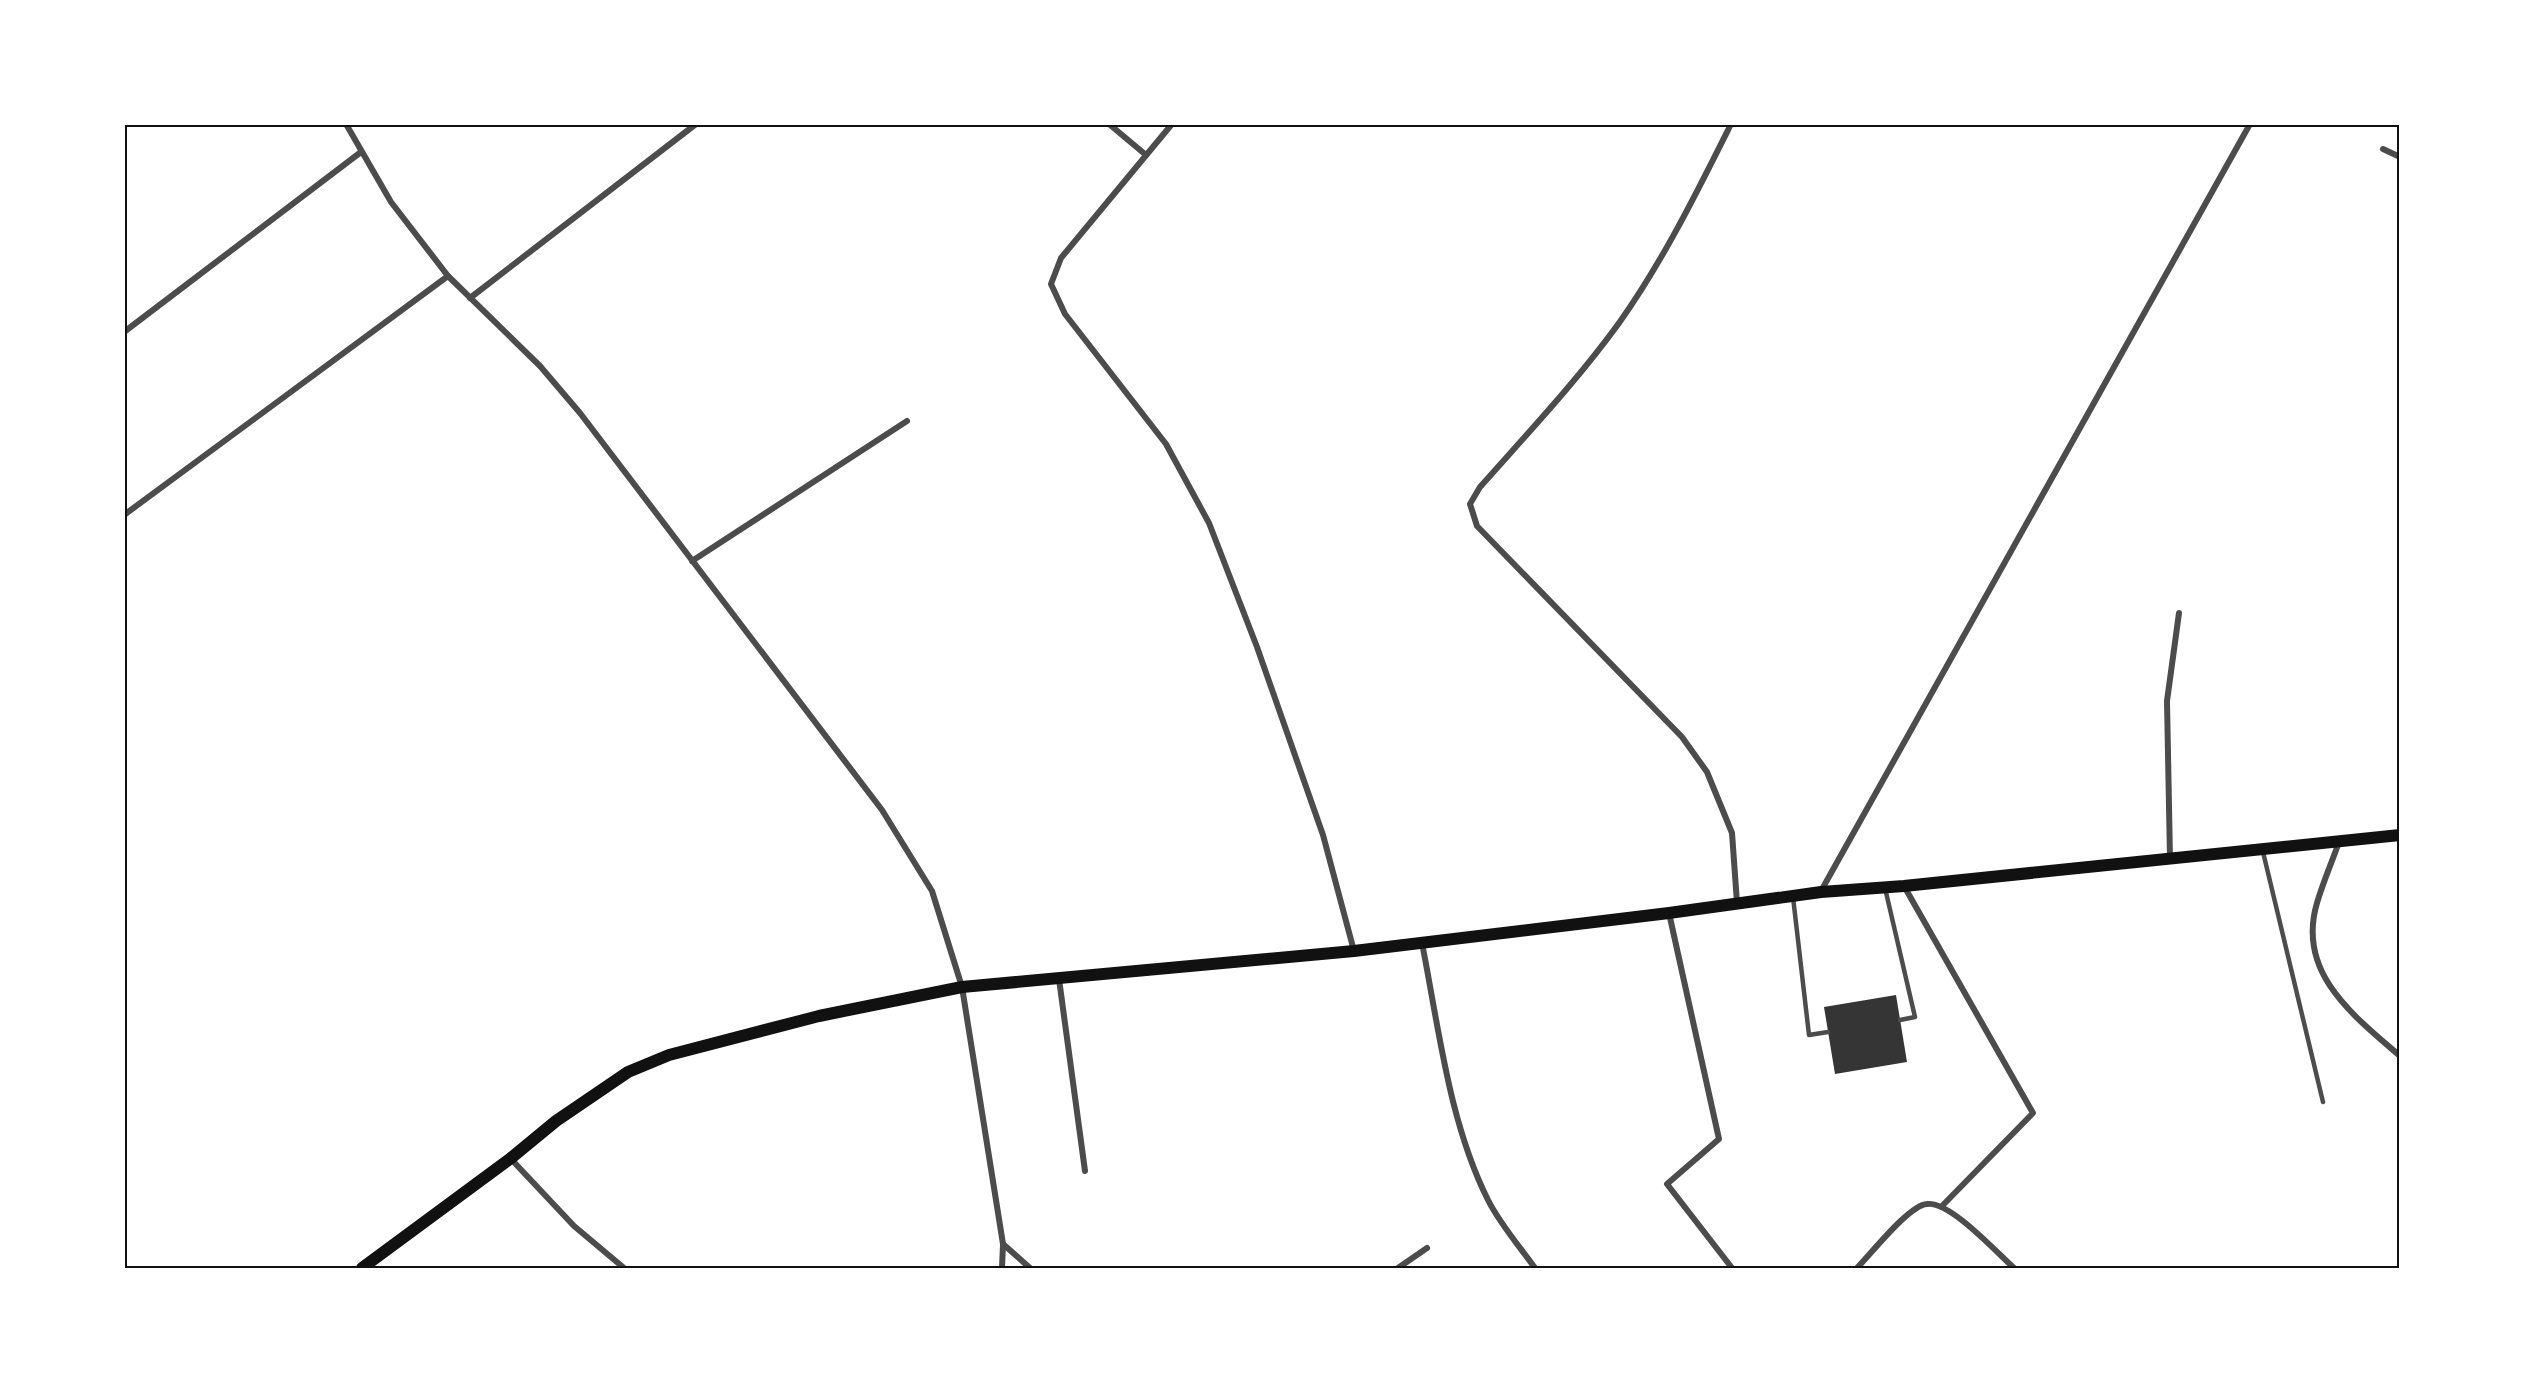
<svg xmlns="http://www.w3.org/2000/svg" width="2524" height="1393" font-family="Lato,sans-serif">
<rect width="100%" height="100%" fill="#fff"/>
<polygon fill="#353535" points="1896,995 1907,1062 1835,1074 1824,1007"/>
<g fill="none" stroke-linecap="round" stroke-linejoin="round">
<g stroke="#4c4c4c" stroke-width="4.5">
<polyline points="2263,852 2323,1102"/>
<polyline points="1885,888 1915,1017 1900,1020"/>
<polyline points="1793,897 1809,1035 1828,1032"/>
</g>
<g stroke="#4c4c4c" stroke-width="6">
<polyline points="346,124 391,202 448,276 540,366 580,413 882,810 932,891 962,987 1003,1244 1030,1268"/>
<polyline points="1109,124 1146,155"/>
<polyline points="1172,124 1061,258 1051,284 1065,314 1166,444 1209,523 1257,647 1323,835 1354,951"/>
<path d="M1731 124C1697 192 1663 261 1619 323 1577 381 1527 434 1480 487L1470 504 1477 526 1682 737 1707 772 1732 833 1737 903"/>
<polyline points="2383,149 2400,157"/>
<polyline points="470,298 696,124"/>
<polyline points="124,332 361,152"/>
<polyline points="124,515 448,276"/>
<polyline points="692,561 907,421"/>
<path d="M2339 842C2332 862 2323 882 2317 903 2296 973 2354 1016 2400 1056"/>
<polyline points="2170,859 2167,701 2179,613"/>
<polyline points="1904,886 2033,1113 1943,1205"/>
<polyline points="1821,891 2250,124"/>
<polyline points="1669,913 1719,1139 1667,1184 1732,1268"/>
<path d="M1422 943C1439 1029 1449 1122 1488 1200 1500 1224 1520 1247 1535 1268"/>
<polyline points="1059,979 1085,1171"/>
<polyline points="511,1159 574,1226 624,1268"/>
<polyline points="1002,1268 1003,1244"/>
<polyline points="1398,1268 1427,1248"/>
<path d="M1857 1268C1871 1254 1909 1205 1927 1204 1950 1201 1996 1252 2014 1268"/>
</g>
<polyline stroke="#111" stroke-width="12" points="362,1268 511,1158 556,1121 628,1072 669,1055 819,1016 962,987 1354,951 1669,913 1821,892 1904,886 2400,835"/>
</g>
<rect width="2524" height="1393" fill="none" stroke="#ffffff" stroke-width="252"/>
<rect x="126" y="126" width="2272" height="1141" fill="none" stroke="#111" stroke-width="2"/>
</svg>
